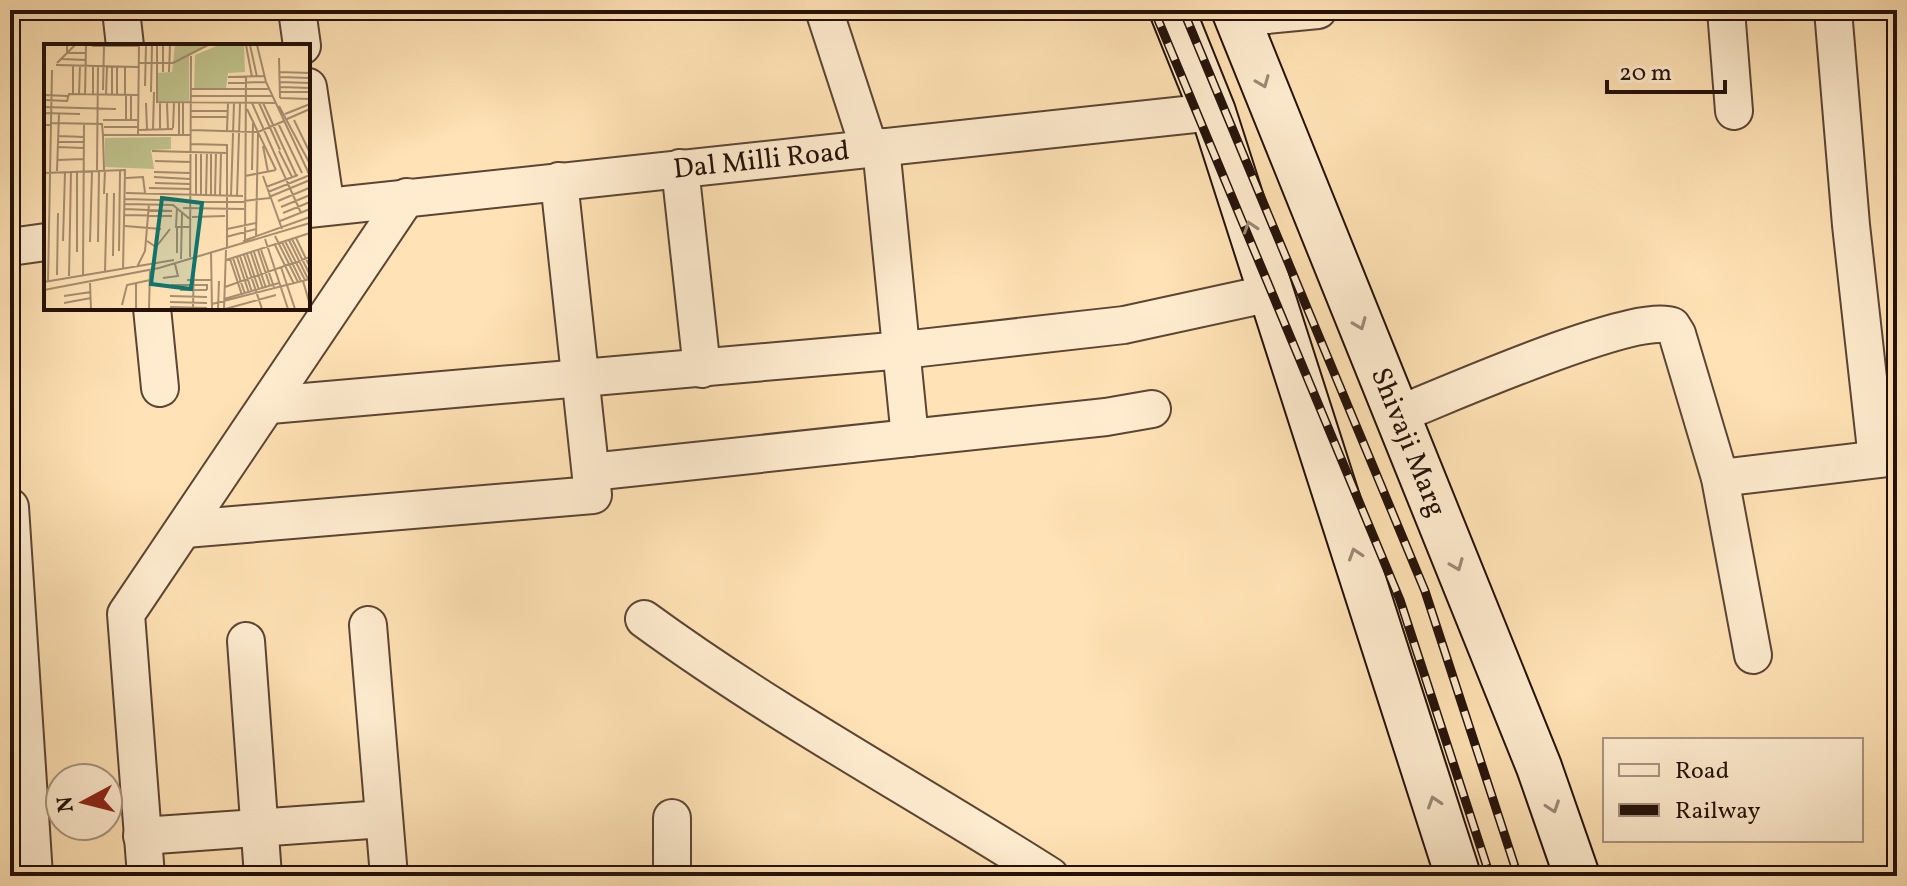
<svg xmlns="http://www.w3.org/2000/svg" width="1907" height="886" font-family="Vollkorn,serif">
<rect width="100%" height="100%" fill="#ffe2b5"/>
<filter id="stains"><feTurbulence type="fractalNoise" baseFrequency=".0025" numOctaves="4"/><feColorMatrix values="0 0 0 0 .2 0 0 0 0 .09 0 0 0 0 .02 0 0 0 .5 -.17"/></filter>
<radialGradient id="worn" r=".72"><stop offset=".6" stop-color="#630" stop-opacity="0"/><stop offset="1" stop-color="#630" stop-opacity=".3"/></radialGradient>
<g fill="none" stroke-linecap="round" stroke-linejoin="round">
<defs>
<g id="minor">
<polyline points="121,10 125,46"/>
<polyline points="297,10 302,46"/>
<polyline points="824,10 869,148"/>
<polyline points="1726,10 1734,111"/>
<polyline points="1833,10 1851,225 1877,459"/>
<polyline points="1237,18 1318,10"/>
<polyline points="308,87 324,195"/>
<polyline points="881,147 910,438"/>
<polyline points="680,168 702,369"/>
<path id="s1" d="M308 209 1213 112"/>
<polyline points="10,247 46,242"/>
<polyline points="152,308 160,388"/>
<polyline points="270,405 903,350 1124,325 1271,293"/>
<path d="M1397 415C1445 396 1633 312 1672 326L1677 334 1720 478 1753 655"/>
<polyline points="591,472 1106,417 1152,409"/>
<polyline points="1720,478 1897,457"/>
<polyline points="10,507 34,876"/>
<polyline points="185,529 593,495 559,181"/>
<path d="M644 619C774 714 915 790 1050 876"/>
<polyline points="368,625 389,876"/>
<polyline points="246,641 263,876"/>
<polyline points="142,836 384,819"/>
<polyline points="146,876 126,614 407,197"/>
<polyline points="672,876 672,818"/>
</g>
<g id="secondary">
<polyline points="1172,10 1213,112 1458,876"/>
<path id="s2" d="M1234 10 1539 767 1577 876"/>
</g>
</defs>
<use href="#minor" stroke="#5b4534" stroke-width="40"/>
<use href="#secondary" stroke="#241109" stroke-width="48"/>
<use href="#minor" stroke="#ffeccf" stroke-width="36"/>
<use href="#secondary" stroke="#ffeccf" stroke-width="44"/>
<defs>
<g id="rail">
<polyline points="1154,10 1400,600 1490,876"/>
<polyline points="1183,10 1425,591 1518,876"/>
</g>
</defs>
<use href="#rail" stroke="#241109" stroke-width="9"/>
<use href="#rail" stroke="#ffeccf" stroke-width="6" stroke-dasharray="18" stroke-linecap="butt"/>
</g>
<defs><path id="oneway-chevron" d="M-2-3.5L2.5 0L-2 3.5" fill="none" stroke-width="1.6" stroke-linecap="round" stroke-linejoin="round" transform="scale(2)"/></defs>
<g stroke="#9c8976">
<use href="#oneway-chevron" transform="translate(1263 82) rotate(68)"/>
<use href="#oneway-chevron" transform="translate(1250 227) rotate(-108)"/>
<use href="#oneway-chevron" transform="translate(1360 324) rotate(68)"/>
<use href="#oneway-chevron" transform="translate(1355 554) rotate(-108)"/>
<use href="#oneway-chevron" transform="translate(1457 565) rotate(68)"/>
<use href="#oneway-chevron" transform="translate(1434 802) rotate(-108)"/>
<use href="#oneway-chevron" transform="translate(1553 807) rotate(71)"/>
</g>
<g text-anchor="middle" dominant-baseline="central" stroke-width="6" stroke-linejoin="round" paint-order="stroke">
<g font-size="28" fill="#241109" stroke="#ffeccf">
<text stroke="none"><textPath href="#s1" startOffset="456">Dal Milli Road</textPath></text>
<text stroke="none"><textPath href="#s2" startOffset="466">Shivaji Marg</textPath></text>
</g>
</g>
<g transform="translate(44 44)">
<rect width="266" height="266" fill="#ffe2b5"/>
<path d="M131 1H161L145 12V57H113L112 29 128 28ZM200 1 201 28 184 29 182 44 150 45 151 11 175 1ZM127 93V105L107 106 110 125 61 123V94Z" fill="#c0c38d"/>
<path fill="none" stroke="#a78e70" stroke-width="2" d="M23 1V9H42M113 1V58L231 59M202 1 208 33M206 1 213 33M213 1 222 38 266 132M48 2H94M235 14 236 54M18 15 42 16M13 19 31 1M95 19H129L164 1M12 21 94 23M49 22V51M68 22V51M119 28V1M125 28 126 1M235 28 266 29M184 33 221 32M235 33 266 34M235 38 266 39M184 39 222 38M101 42 102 1M236 43 266 44M147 45H225M59 46 60 2M107 48 108 1M236 48H266M0 51 24 52M29 51V21M35 51 36 21M41 51 42 1M62 51 63 22M73 51V22M81 51V22M147 52H228M236 54 266 55M0 56 23 57 25 50 94 51M102 59 103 86M123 59 124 86M135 59V91M139 59V91M208 59 257 169M215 59 236 106M219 59 252 131M235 62 266 120M0 63 72 65M203 65 232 126M147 67H183M241 70 266 60M147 73H183M243 75 266 65M59 76H93M82 76V51M87 76V51M250 76 266 109M7 79 58 80 59 91M234 79 258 129M6 81H0V69L36 70M60 83H93M129 84 130 59M94 86 129 85M109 86 110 48M116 86V58M147 86 214 88 240 77M183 86 184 59M94 90 95 1M15 92 40 93M13 98H40M147 100 184 101M219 102 224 128M13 103 40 104M108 107 183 109M235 107 248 133M13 116 40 115M111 117 146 118M53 126 54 22M60 126 59 91H146M208 126 209 79M13 127 15 70M110 128 146 129M0 129 81 126 79 226M201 132 232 126M219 132 238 185M110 133 146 135M82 134 99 133 101 149M111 139 146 140M222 143 254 131M105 144 146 145M224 148 266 131M82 149 199 152M60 150 61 126M152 150V108M157 151V108M162 151 163 108M167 151V108M171 151 172 108M176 151 177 109M187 152 190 59M193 152 196 59M225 153 266 136M81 155 147 157M200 157 226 154M234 157 265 144M147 158H200M81 160 129 161 147 176M237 163 266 151M133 164 132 183H146M139 164 200 165M81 165 128 167M239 169 266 158M81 171 128 172M148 173 181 172M236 177 266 165M81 182 117 185M183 185 212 179M231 192 254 238M182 193 212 185M212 193 214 88M252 194 266 223M221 195 244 265M248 195 266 231M201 196 202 33M245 196 264 235M19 197 21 128M103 197 112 203 126 185M199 197 266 173M241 197 261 236M46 198 48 127M54 198 55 126M238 198 257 237M231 201 250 240M183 203V101M214 206 226 242M217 206 230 243M75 207 76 126M33 208V127M167 208 168 265M210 208 222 244M133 209V183M207 209 219 245M203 210 215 246M200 211 218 265M69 212 70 149M196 212 208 248M146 213 147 12M193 213 205 249M189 214 201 250M137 215 138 169M186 215 198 251M182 216 266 189M93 223 101 207 105 160M237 223 251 265M61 227 63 149M13 231 14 169M39 231 40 80M25 232 27 127M119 234 134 232 131 220M143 236H168M259 237 266 261M0 238 130 216M4 238 8 26M46 239 47 265M127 241H163V246M181 243 266 213M0 246 115 224 266 179M136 246H163M20 252 47 248M126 252 163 253M180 255 235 239M126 258 163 259M20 259 47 254M168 260 266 235M78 261 83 241 106 236M126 263 163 264M92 265V239M105 265 106 226M149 265 150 215M174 265 175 237M180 265 182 206M181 265 232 251"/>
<path fill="#0f766e" fill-opacity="0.15" stroke="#0f766e" stroke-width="4" d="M118 154 158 159 147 245 107 240Z"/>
<rect width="266" height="266" fill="none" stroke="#241109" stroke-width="4"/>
</g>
<rect width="1907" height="886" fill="none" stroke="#ffe2b5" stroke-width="40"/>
<rect x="12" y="12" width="1883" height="862" fill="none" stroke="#241109" stroke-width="4"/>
<rect x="20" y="20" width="1867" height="846" fill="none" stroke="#241109" stroke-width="2"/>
<rect x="1603" y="738" width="260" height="104" fill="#ffeccf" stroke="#a79480" stroke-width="2"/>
<rect x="1619" y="764" width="40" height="12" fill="#ffeccf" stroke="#a79480" stroke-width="2"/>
<text x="1675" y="778" font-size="24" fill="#241109">Road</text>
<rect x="1619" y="804" width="40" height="12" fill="#241109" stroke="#a79480" stroke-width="2"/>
<text x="1675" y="818" font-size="24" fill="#241109">Railway</text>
<g transform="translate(84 802) rotate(263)"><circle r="38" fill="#ffeccf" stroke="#a79480" stroke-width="2"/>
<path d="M0-6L14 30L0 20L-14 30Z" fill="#8f2418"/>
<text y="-12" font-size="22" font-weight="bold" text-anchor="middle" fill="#241109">N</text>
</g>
<path d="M1607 80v12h118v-12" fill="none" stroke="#241109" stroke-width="4"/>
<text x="1619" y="80" font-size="24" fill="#241109" stroke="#ffeccf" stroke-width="6" paint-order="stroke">20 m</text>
<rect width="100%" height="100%" filter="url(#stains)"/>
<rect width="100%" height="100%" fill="url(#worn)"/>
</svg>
